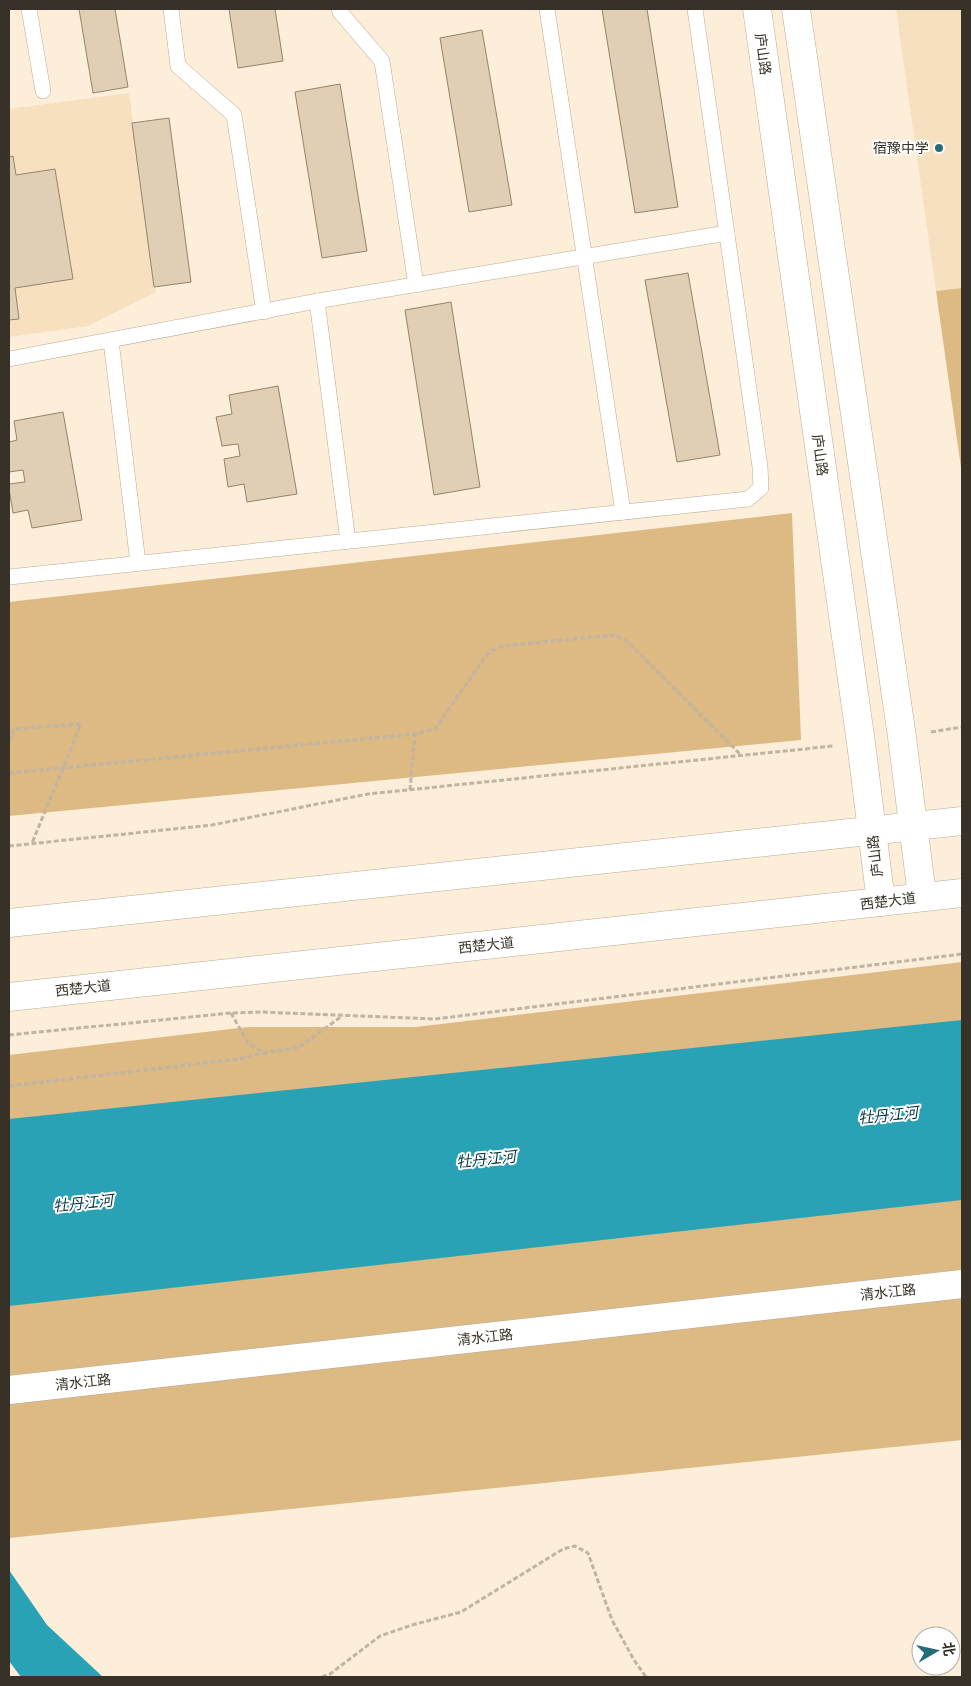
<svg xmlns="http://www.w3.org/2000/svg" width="971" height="1686" font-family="'PT Sans','Noto Sans SC',sans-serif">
<rect width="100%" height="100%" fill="#fceed9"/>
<g fill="#f7e0c0">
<polygon points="896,9 962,9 962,288 936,291"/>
<polygon points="129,93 156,292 88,326 9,337 9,109"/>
</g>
<g fill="#ddb984">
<polygon points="962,288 962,475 936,291"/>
<polygon points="792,513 801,740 9,816 9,602"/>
<polygon points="962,962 962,1440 9,1538 9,1055 248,1027 416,1027"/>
</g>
<g fill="#29a2b6">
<polygon points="962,1020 962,1200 9,1306 9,1119"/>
<polygon points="9,1570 47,1625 103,1677 21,1677 9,1661"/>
</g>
<g fill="#e0ceb5" stroke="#94846c">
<polygon points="79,9 115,9 128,87 93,93"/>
<polygon points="229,9 275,9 283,61 238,68"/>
<polygon points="602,9 647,9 678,207 635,213"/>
<polygon points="482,30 512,205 469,212 440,38"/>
<polygon points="340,84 367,251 322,258 295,92"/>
<polygon points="169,118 191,282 154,287 132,123"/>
<polygon points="13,156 16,175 55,169 73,279 15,288 19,319 9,320 9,157"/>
<polygon points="688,273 720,455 677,462 645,280"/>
<polygon points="451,302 480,487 434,495 405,310"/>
<polygon points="278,386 297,494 247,502 244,484 228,487 224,459 240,456 238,444 222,446 216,417 232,414 229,395"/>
<polygon points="63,412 82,520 32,528 28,510 13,513 9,489 9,484 25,482 23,470 9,472 9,442 17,440 14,421"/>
</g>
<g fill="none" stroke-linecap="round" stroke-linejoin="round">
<defs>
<g id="service">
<polyline points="29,9 43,91"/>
<polyline points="171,9 178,66 234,115 264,312"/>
<polyline points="339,9 340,12 382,61 416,285"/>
<polyline points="547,9 623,512"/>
<polyline points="317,301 348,541"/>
<polyline points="111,341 138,563"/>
<polyline points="9,359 317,301 727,233"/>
<polyline points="9,577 748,499 761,488 760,467 695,9"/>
</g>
<g id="tertiary">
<polyline points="757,9 861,743 881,902"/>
<polyline points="796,9 902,737 922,896"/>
<polyline points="9,1390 962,1284"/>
</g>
<g id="trunk">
<polyline points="9,923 962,821"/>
<polyline points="9,997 962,893"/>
</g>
</defs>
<use href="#service" stroke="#bcab92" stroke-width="16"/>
<use href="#tertiary" stroke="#bcab92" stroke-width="29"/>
<use href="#trunk" stroke="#bcab92" stroke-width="29"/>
<g stroke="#c0b4a3" stroke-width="3" stroke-dasharray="5 2.5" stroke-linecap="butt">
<polyline points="931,732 962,727"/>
<polyline points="9,741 14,729 81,724 32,843"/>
<polyline points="9,773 415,734 435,729 485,657 493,650 503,646 614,635 625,640 741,755"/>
<polyline points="410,790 415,734"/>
<polyline points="9,846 212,825 368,794 833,746"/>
<polyline points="231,1013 248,1043 263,1053 298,1048 342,1016"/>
<polyline points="9,1035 231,1013 261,1012 435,1019 962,954"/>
<polyline points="9,1086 239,1059 263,1053"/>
<polyline points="322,1677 330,1674 380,1636 412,1625 461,1612 563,1549 575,1546 588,1553 612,1620 634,1660 646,1677"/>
</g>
<use href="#service" stroke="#fff" stroke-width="15"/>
<use href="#tertiary" stroke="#fff" stroke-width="28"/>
<use href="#trunk" stroke="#fff" stroke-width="28"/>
</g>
<circle fill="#256c79" stroke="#fff" stroke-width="2" cx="939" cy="148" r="5"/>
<g text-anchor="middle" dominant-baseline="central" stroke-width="4" stroke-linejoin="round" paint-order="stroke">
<g font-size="14" fill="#383127" stroke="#fff">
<text transform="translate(763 54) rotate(82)">庐山路</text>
<text transform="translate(820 455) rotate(82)">庐山路</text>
<text transform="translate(875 856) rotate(-97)">庐山路</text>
<text transform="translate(888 901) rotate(-7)">西楚大道</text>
<text transform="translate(486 945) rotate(-6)">西楚大道</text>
<text transform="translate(83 988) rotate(-6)">西楚大道</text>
<text transform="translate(888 1292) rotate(-6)">清水江路</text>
<text transform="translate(485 1337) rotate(-6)">清水江路</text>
<text transform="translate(83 1382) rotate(-6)">清水江路</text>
</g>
<g font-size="14" fill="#383127" stroke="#fff" text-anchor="end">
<text x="929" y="148">宿豫中学</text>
</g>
<g font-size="15" font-style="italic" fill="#003740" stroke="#fff">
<text transform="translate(888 1115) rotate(-6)">牡丹江河</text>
<text transform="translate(486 1159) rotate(-6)">牡丹江河</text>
<text transform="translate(83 1203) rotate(-6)">牡丹江河</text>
</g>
</g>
<rect width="971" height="1686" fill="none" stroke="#383127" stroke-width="20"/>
<g transform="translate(936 1651) rotate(81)"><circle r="24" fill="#ffffff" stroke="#afada9"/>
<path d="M0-4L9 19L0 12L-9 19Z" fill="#256c79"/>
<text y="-8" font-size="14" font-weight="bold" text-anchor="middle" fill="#383127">北</text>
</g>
</svg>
